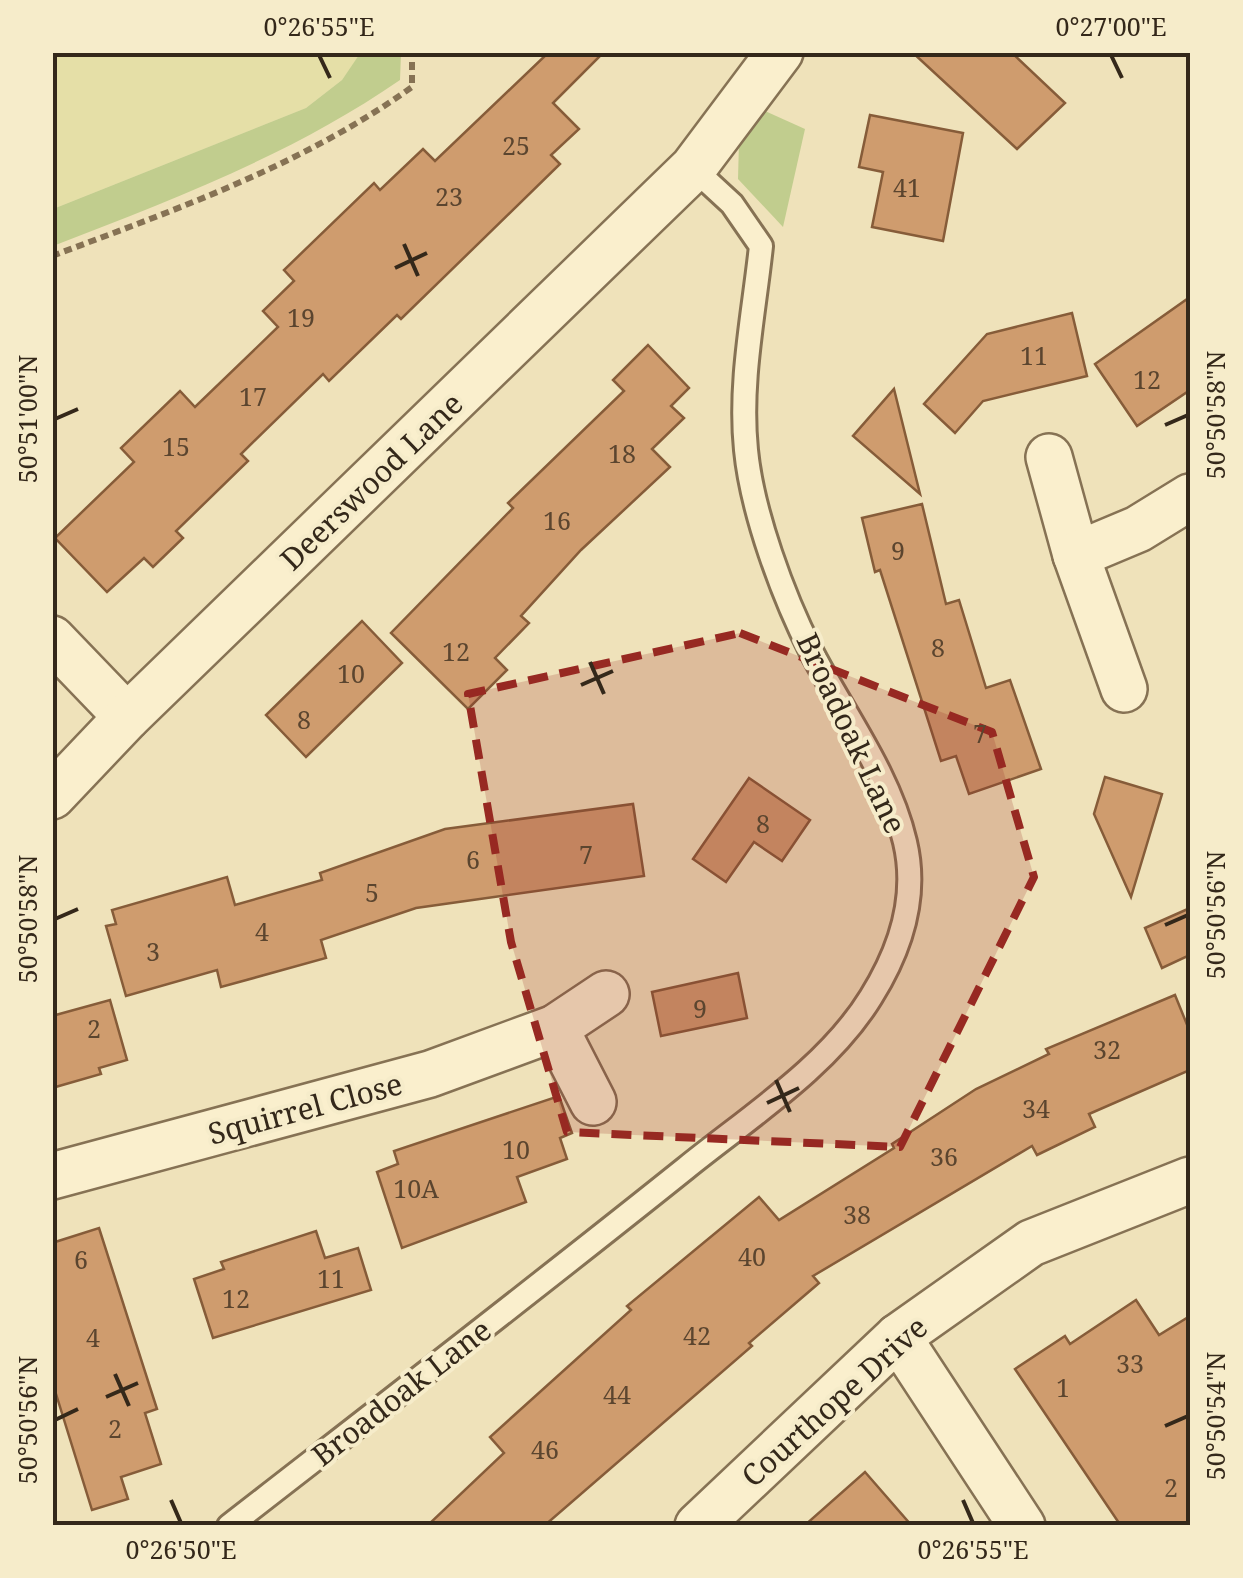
<svg xmlns="http://www.w3.org/2000/svg" width="1243" height="1578" font-family="'Noto Serif',serif">
<rect width="100%" height="100%" fill="#efe2ba"/>
<polygon fill="#e5dfa7" points="53,53 361,53 342,80 306,108 53,209"/>
<g fill="#c1cd8e">
<path d="M361 52 401 53 400 80C293 154 174 199 53 246V209L306 108 342 80Z"/>
<polygon points="765,111 805,129 783,227 738,179 739,142"/>
</g>
<g fill="#cf9c6e" stroke="#865c39" stroke-width="2.5">
<polygon points="549,52 604,52 553,103 579,129 551,155 560,164 401,319 397,315 329,381 323,374 241,454 248,461 176,531 183,538 153,567 144,558 107,592 55,538 134,462 121,448 180,391 195,407 278,327 263,311 294,281 284,270 374,183 380,190 423,149 435,161"/>
<polygon points="912,52 1011,52 1065,103 1017,149"/>
<polygon points="870,115 963,133 943,241 872,227 883,172 859,167"/>
<polygon points="1190,297 1190,390 1137,426 1095,364"/>
<polygon points="1072,313 1087,376 983,401 955,433 924,404 987,334"/>
<polygon points="648,345 689,388 671,406 684,418 652,449 670,467 581,550 521,616 529,623 495,658 507,670 468,709 391,633 513,508 508,503 624,391 613,380"/>
<polygon points="894,389 920,494 853,436"/>
<polygon points="922,504 946,604 959,600 986,688 1010,680 1041,769 969,794 956,756 941,761 880,570 875,572 862,518"/>
<polygon points="362,621 402,663 306,757 266,715"/>
<polygon points="1105,777 1162,794 1131,897 1094,814"/>
<polygon points="749,778 810,820 782,861 754,842 726,882 693,859"/>
<polygon points="633,804 644,876 416,908 321,940 326,958 221,987 217,970 126,996 106,926 116,924 112,910 227,877 235,905 322,880 320,873 445,829"/>
<polygon points="1190,908 1190,955 1162,968 1145,928"/>
<polygon points="738,973 747,1018 661,1036 652,992"/>
<polygon points="1175,995 1190,1032 1190,1070 1089,1114 1095,1127 1037,1155 1032,1146 813,1276 819,1283 749,1343 752,1346 544,1526 427,1526 504,1453 490,1437 631,1310 627,1306 759,1197 779,1220 894,1148 892,1144 976,1089 1049,1054 1046,1049"/>
<polygon points="110,1000 127,1060 99,1068 101,1074 52,1088 52,1016"/>
<polygon points="559,1096 572,1133 560,1138 567,1159 517,1177 526,1202 402,1248 377,1172 398,1164 394,1151"/>
<polygon points="99,1228 157,1409 145,1413 161,1464 121,1477 128,1499 92,1510 52,1381 52,1243"/>
<polygon points="316,1231 325,1258 358,1248 371,1290 213,1338 194,1279 224,1269 221,1262"/>
<polygon points="1136,1300 1159,1335 1190,1316 1190,1526 1121,1526 1015,1369 1065,1336 1070,1344"/>
<polygon points="865,1472 912,1526 804,1526"/>
</g>
<g fill="none" stroke-linecap="round" stroke-linejoin="round">
<defs>
<path id="lane" d="M229 1526C382 1407 535 1289 686 1168 749 1117 828 1067 871 997 901 949 918 897 905 842 889 773 843 713 811 651 783 596 752 512 746 450 739 382 754 313 761 246L732 204 693 168"/>
<g id="street">
<polyline points="1049,457 1076,555 1124,689"/>
<polyline points="1076,555 1138,529 1190,497"/>
<polyline points="52,639 127,717"/>
<polyline points="52,796 127,717 693,168 780,52"/>
<polyline points="555,1028 593,1102"/>
<polyline points="52,1176 430,1074 555,1028 606,994"/>
<polyline points="898,1337 1022,1526"/>
<polyline points="698,1526 898,1337 1031,1243 1190,1180"/>
</g>
</defs>
<use href="#lane" stroke="#867254" stroke-width="28"/>
<use href="#street" stroke="#867254" stroke-width="50"/>
<path stroke="#867254" stroke-width="6" stroke-dasharray="8 5" stroke-linecap="butt" d="M52 256C177 209 303 165 412 87V52"/>
<use href="#lane" stroke="#faefcd" stroke-width="22"/>
<use href="#street" stroke="#faefcd" stroke-width="45"/>
</g>
<path fill="#972922" fill-opacity="0.2" stroke="#972922" stroke-width="8" stroke-dasharray="20 12" stroke-linejoin="round" d="M740 633 992 732 1034 877 900 1147 567 1132 511 942 468 694Z"/>
<path fill="none" stroke="#34281a" stroke-width="4" d="M319 55 330 78M1111 55 1122 78M404 244 418 276M395 268 427 253M55 419 78 409M1165 425 1188 415M590 662 604 694M581 685 613 671M55 919 78 909M1165 925 1188 915M776 1080 790 1112M767 1103 799 1088M115 1374 129 1406M106 1397 138 1383M55 1420 78 1409M1165 1426 1188 1416M171 1500 181 1523M963 1500 973 1523"/>
<g text-anchor="middle" dominant-baseline="central" stroke-width="8" stroke-linejoin="round" paint-order="stroke">
<g font-size="25" fill="#5b452f">
<text x="516" y="145">25</text>
<text x="907" y="187">41</text>
<text x="449" y="196">23</text>
<text x="301" y="317">19</text>
<text x="1034" y="355">11</text>
<text x="1147" y="379">12</text>
<text x="253" y="396">17</text>
<text x="176" y="446">15</text>
<text x="622" y="453">18</text>
<text x="557" y="520">16</text>
<text x="898" y="550">9</text>
<text x="938" y="647">8</text>
<text x="456" y="651">12</text>
<text x="351" y="673">10</text>
<text x="304" y="719">8</text>
<text x="980" y="733">7</text>
<text x="763" y="823">8</text>
<text x="586" y="854">7</text>
<text x="473" y="859">6</text>
<text x="372" y="892">5</text>
<text x="262" y="931">4</text>
<text x="153" y="951">3</text>
<text x="700" y="1008">9</text>
<text x="94" y="1028">2</text>
<text x="1107" y="1049">32</text>
<text x="1036" y="1108">34</text>
<text x="516" y="1149">10</text>
<text x="944" y="1156">36</text>
<text x="416" y="1188">10A</text>
<text x="857" y="1214">38</text>
<text x="752" y="1256">40</text>
<text x="81" y="1259">6</text>
<text x="331" y="1278">11</text>
<text x="236" y="1298">12</text>
<text x="697" y="1335">42</text>
<text x="93" y="1337">4</text>
<text x="1130" y="1363">33</text>
<text x="1063" y="1387">1</text>
<text x="617" y="1394">44</text>
<text x="115" y="1428">2</text>
<text x="545" y="1449">46</text>
<text x="1171" y="1487">2</text>
</g>
<g font-size="30" fill="#34281a" stroke="#f6ecca">
<text transform="translate(371 481) rotate(-44)">Deerswood Lane</text>
<text transform="translate(852 733) rotate(65)">Broadoak Lane</text>
<text transform="translate(305 1108) rotate(-15)">Squirrel Close</text>
<text transform="translate(401 1392) rotate(-38)">Broadoak Lane</text>
<text transform="translate(834 1401) rotate(-42)">Courthope Drive</text>
</g>
</g>
<rect width="1243" height="1578" fill="none" stroke="#f6ecca" stroke-width="110"/>
<rect x="55" y="55" width="1133" height="1468" fill="none" stroke="#34281a" stroke-width="4"/>
<g font-size="25" text-anchor="middle" fill="#34281a">
<text x="319" y="36">0°26'55"E</text>
<text x="1111" y="36">0°27'00"E</text>
<text transform="translate(1216 415) rotate(-90)" y="9">50°50'58"N</text>
<text transform="translate(28 419) rotate(-90)" y="9">50°51'00"N</text>
<text transform="translate(1216 915) rotate(-90)" y="9">50°50'56"N</text>
<text transform="translate(28 919) rotate(-90)" y="9">50°50'58"N</text>
<text transform="translate(1216 1416) rotate(-90)" y="9">50°50'54"N</text>
<text transform="translate(28 1420) rotate(-90)" y="9">50°50'56"N</text>
<text x="181" y="1559">0°26'50"E</text>
<text x="973" y="1559">0°26'55"E</text>
</g>
</svg>
